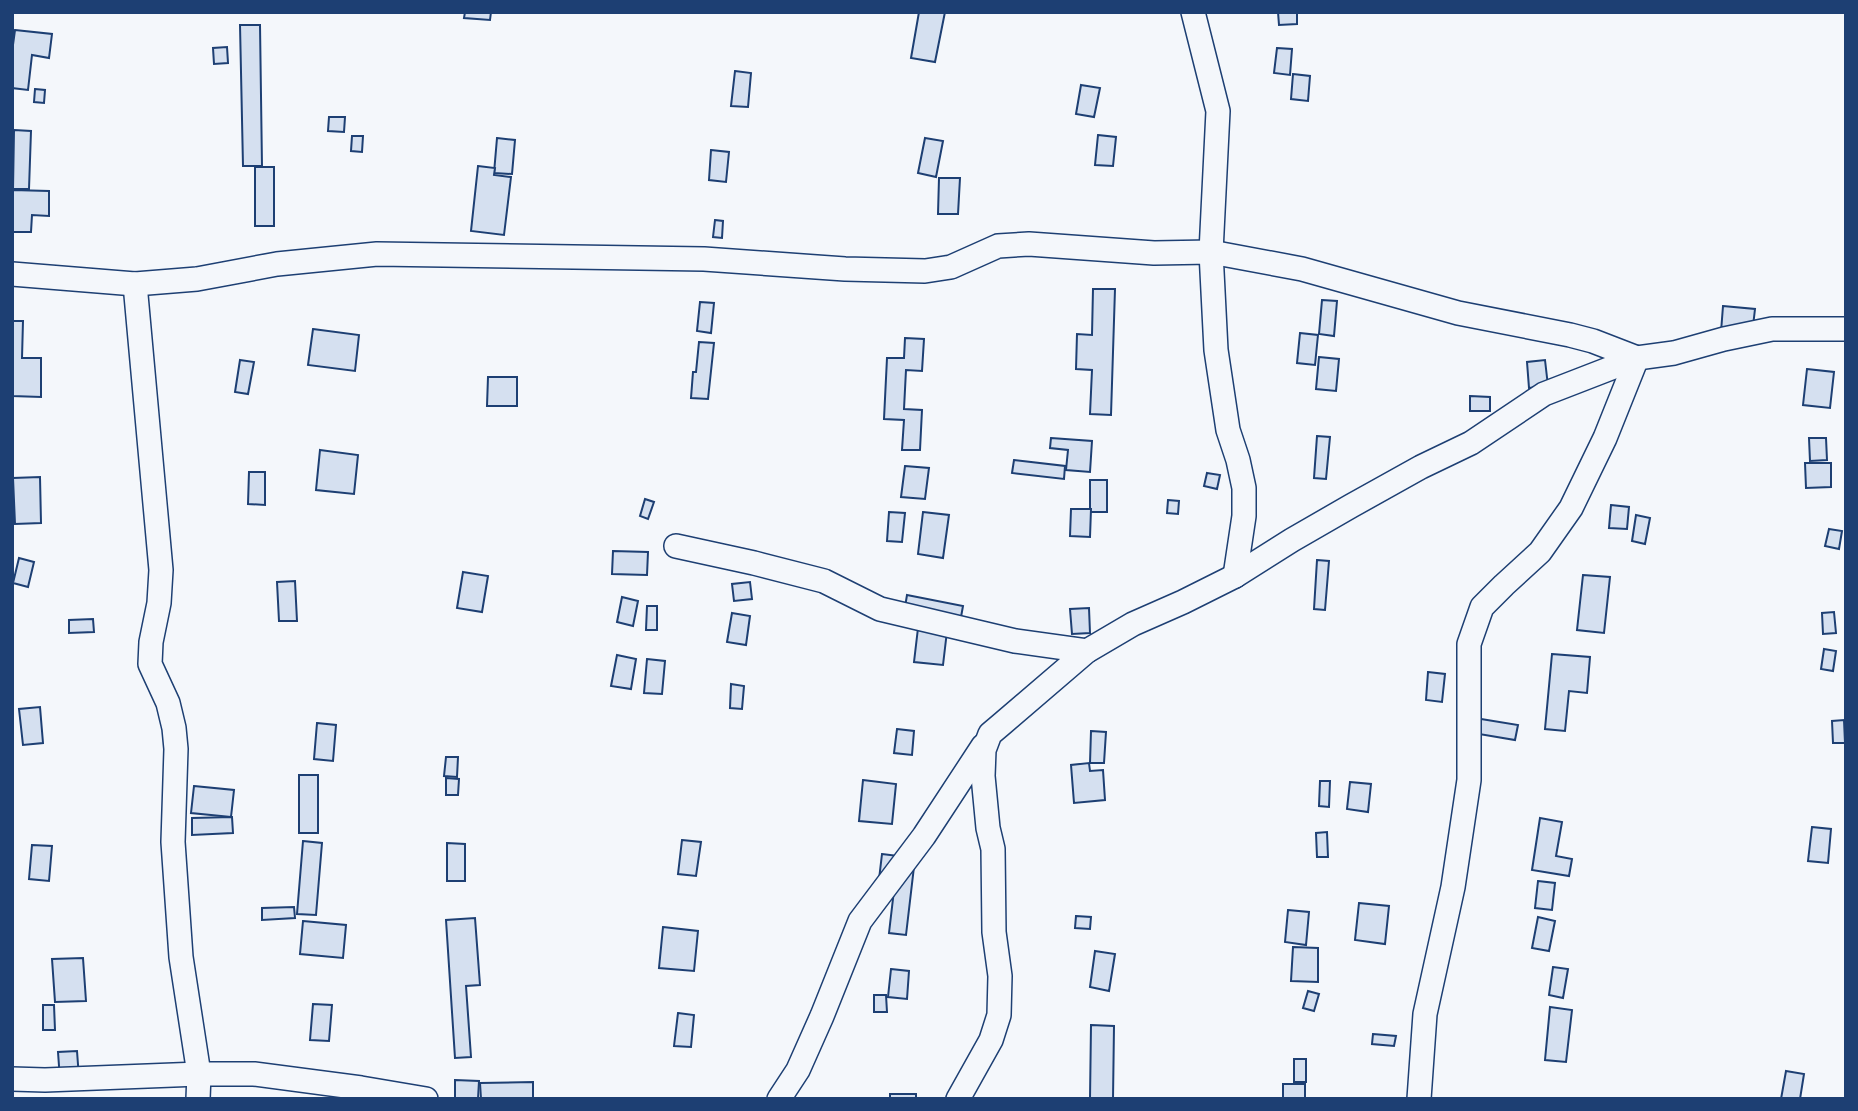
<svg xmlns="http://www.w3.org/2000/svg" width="1858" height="1111" font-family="'Exo 2',sans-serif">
<rect width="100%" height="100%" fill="#f4f7fb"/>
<g fill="#d5e0f0" stroke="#1d3f73" stroke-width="2">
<polygon points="465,12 491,12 490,20 464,18"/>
<polygon points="919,12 945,12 935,62 911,58"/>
<polygon points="1278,12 1297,12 1297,24 1279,25"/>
<polygon points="240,25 260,25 262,166 243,166"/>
<polygon points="15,30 52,34 49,58 32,55 28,90 12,88 12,52"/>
<polygon points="227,47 228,63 214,64 213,48"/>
<polygon points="1277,48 1292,49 1290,75 1274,73"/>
<polygon points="735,71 751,73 748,107 731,106"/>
<polygon points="1293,74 1310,76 1308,101 1291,99"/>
<polygon points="1081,85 1100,88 1094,117 1076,114"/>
<polygon points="35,89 45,90 44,103 34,102"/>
<polygon points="329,117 345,117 344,132 328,131"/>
<polygon points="14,130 31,131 29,189 13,189"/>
<polygon points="1098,135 1116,137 1113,166 1095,165"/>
<polygon points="352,136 363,136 362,152 351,151"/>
<polygon points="497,138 515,140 512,174 494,173"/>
<polygon points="925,138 943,141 936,177 918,173"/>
<polygon points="711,150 729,152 726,182 709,180"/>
<polygon points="478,166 495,168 494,175 511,177 504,235 471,231"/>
<rect x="255" y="167" width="19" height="59"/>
<polygon points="939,178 960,178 958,214 938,214"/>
<polygon points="12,190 49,191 49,216 32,215 31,232 12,232"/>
<polygon points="715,220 723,221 722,238 713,237"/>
<polygon points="1093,289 1115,289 1111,415 1090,414 1092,370 1076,369 1077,334 1092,335"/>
<polygon points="1322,300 1337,301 1334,336 1319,334"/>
<polygon points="700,302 714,303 711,333 697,331"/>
<polygon points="1723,306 1755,309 1752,335 1721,332"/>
<polygon points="12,321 23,321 22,358 41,358 41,397 12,396"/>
<polygon points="313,329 359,335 355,371 308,365"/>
<polygon points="1300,333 1318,335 1315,365 1297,363"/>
<polygon points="905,338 924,339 922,371 906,370 904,409 922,410 920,450 902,450 904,420 884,419 887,358 904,358"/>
<polygon points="699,342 714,343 708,399 691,398 693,372 696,372"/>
<polygon points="1319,357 1339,359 1336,391 1316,389"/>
<polygon points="240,360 254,362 248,394 235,392"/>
<polygon points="1545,360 1548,386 1529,388 1527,362"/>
<polygon points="1807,369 1834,372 1830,408 1803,405"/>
<polygon points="488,377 517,377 517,406 487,406"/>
<polygon points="1470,396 1490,397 1490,411 1470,411"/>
<polygon points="1317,436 1330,437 1326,479 1314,478"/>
<polygon points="1051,438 1092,441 1090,472 1066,470 1068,450 1050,448"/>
<polygon points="1809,438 1826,438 1827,460 1810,461"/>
<polygon points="320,450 358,455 354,494 316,490"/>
<polygon points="1014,460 1065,466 1064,479 1012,473"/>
<polygon points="1805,463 1831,463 1831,487 1806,488"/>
<polygon points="905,466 929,468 925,499 901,497"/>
<polygon points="249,472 265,472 265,505 248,504"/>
<polygon points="1207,473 1220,475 1217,489 1204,486"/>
<polygon points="40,477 41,523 15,524 13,478"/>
<rect x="1090" y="480" width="17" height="32"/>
<polygon points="645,499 654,502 648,519 640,516"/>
<polygon points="1168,500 1179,501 1178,514 1167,513"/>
<polygon points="1611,505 1629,507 1627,529 1609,528"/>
<polygon points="1071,509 1091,509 1090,537 1070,536"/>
<polygon points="889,512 905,513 902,542 887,541"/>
<polygon points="923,512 949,515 943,558 918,554"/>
<polygon points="1636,515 1650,518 1645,544 1632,541"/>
<polygon points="1829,529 1842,531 1839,549 1825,546"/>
<polygon points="613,551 648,552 647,575 612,574"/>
<polygon points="19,558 34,562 28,587 13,583"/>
<polygon points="1317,560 1329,561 1325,610 1314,609"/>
<polygon points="463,572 488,576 482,612 457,608"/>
<polygon points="1583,575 1610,577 1604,633 1577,630"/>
<polygon points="295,581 297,621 279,621 277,582"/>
<polygon points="750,582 752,599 734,601 732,584"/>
<polygon points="907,595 963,606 961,617 905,607"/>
<polygon points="622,597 638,601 633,626 617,622"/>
<polygon points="647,606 657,606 657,630 646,630"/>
<polygon points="1089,608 1090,633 1072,634 1070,609"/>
<polygon points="1834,612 1836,633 1823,634 1822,613"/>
<polygon points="732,613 750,616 746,645 727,642"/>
<polygon points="93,619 94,632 69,633 69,620"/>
<polygon points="918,628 947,631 943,665 914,662"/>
<polygon points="1824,649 1836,651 1833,671 1821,669"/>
<polygon points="1552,654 1590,657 1587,693 1569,691 1565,731 1545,729"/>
<polygon points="617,655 636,659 631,689 611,686"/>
<polygon points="647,659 665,661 662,694 644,693"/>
<polygon points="1428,672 1445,674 1442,702 1426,700"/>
<polygon points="731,684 744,686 742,709 730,708"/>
<polygon points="40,707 43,743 23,745 19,709"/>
<polygon points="1475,718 1518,725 1515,740 1473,733"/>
<polygon points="1844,720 1845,743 1833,743 1832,721"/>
<polygon points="317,723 336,725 333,761 314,759"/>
<polygon points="897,729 914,731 912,755 894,753"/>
<polygon points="1091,731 1106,732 1104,763 1090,763"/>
<polygon points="446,757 458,757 457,777 444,776"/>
<polygon points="1089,763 1090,771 1103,770 1105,800 1074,803 1071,765"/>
<rect x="299" y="775" width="19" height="58"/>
<polygon points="446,778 459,779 458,795 446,795"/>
<polygon points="863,780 896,784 892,824 859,821"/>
<polygon points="1320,781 1330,781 1329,807 1319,806"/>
<polygon points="1350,782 1371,784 1368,812 1347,809"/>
<polygon points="194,786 234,790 231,817 191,813"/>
<polygon points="232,817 233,833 192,835 192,818"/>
<polygon points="1540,818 1562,822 1556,856 1572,859 1569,876 1532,870"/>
<polygon points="1812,827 1831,829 1828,863 1808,861"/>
<polygon points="1327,832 1328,857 1317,857 1316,833"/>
<polygon points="682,840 701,842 696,876 678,874"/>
<polygon points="303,841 322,843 316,915 297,914"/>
<polygon points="447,843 465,844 465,881 447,881"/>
<polygon points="32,845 52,846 49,881 29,879"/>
<polygon points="882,854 915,858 906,935 889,933 894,890 878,888"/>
<polygon points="1538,881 1555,883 1552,910 1535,908"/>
<polygon points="1359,903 1389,906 1385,944 1355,940"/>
<polygon points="294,907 295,918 262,920 262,908"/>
<polygon points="1288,910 1309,912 1306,945 1285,942"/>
<polygon points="1076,916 1091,917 1090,929 1075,928"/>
<polygon points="1538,917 1555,921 1549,951 1532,948"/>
<polygon points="475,918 480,985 466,986 471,1057 455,1058 446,920"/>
<polygon points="303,921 346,925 343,958 300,954"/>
<polygon points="663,927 698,931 694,971 659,968"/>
<polygon points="1293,947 1318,948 1318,982 1291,981"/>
<polygon points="1095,951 1115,954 1109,991 1090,987"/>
<polygon points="83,958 86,1001 55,1002 52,959"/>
<polygon points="1553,967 1568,969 1563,998 1549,995"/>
<polygon points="891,969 909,971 907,999 888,997"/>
<polygon points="1308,991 1319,994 1314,1011 1303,1008"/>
<polygon points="874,995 886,995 887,1012 874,1012"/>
<polygon points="313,1004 332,1005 329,1041 310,1040"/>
<polygon points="43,1005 54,1005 55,1030 43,1030"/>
<polygon points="1550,1007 1572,1010 1566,1062 1545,1060"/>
<polygon points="678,1013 694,1015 691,1047 674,1046"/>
<polygon points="1091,1025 1114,1026 1113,1099 1090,1099"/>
<polygon points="1373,1034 1396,1036 1394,1046 1372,1044"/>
<polygon points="77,1051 79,1078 60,1080 58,1052"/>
<rect x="1294" y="1059" width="12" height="23"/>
<polygon points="1786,1071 1804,1074 1800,1099 1781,1099"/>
<polygon points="455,1080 479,1081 478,1099 455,1099"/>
<polygon points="533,1082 533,1099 481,1099 480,1083"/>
<rect x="1283" y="1084" width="22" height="15"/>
<rect x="890" y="1094" width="26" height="5"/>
</g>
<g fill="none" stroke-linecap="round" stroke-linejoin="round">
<defs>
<g id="minor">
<polyline points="1193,12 1218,111 1211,252 1216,350 1228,430 1238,460 1244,488 1244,516 1235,576"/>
<polyline points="12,274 135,284 197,279 277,264 377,254 704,259 845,269 925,271 951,267 998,246 1029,244 1154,253 1211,252 1302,269 1458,313 1570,335 1593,341 1637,358 1605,438 1571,508 1540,552 1504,585 1482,607 1469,644 1469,780 1453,887 1425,1014 1419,1099"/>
<polyline points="135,284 161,570 159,603 151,642 150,664 168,703 174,728 176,749 173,842 181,957 199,1074 198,1099"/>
<polyline points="676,546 754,563 824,581 880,609 1015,641 1087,651"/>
<polyline points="12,1079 45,1080 199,1074 254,1074 361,1088 426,1099"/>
<polyline points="779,1099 798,1070 822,1016 860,921 924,836 983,746"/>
<polyline points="958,1099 991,1040 999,1015 1000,976 994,932 993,849 988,828 983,776 984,750 990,734 1003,723 1087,651 1133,624 1183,602 1235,576 1292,540 1351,506 1421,467 1471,443 1544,394 1637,358 1674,353 1724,339 1772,329 1846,329"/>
</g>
</defs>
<use href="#minor" stroke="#1d3f73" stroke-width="26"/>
<use href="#minor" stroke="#f4f7fb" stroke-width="23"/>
</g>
<rect width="1858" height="1111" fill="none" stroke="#1d3f73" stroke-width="28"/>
</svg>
